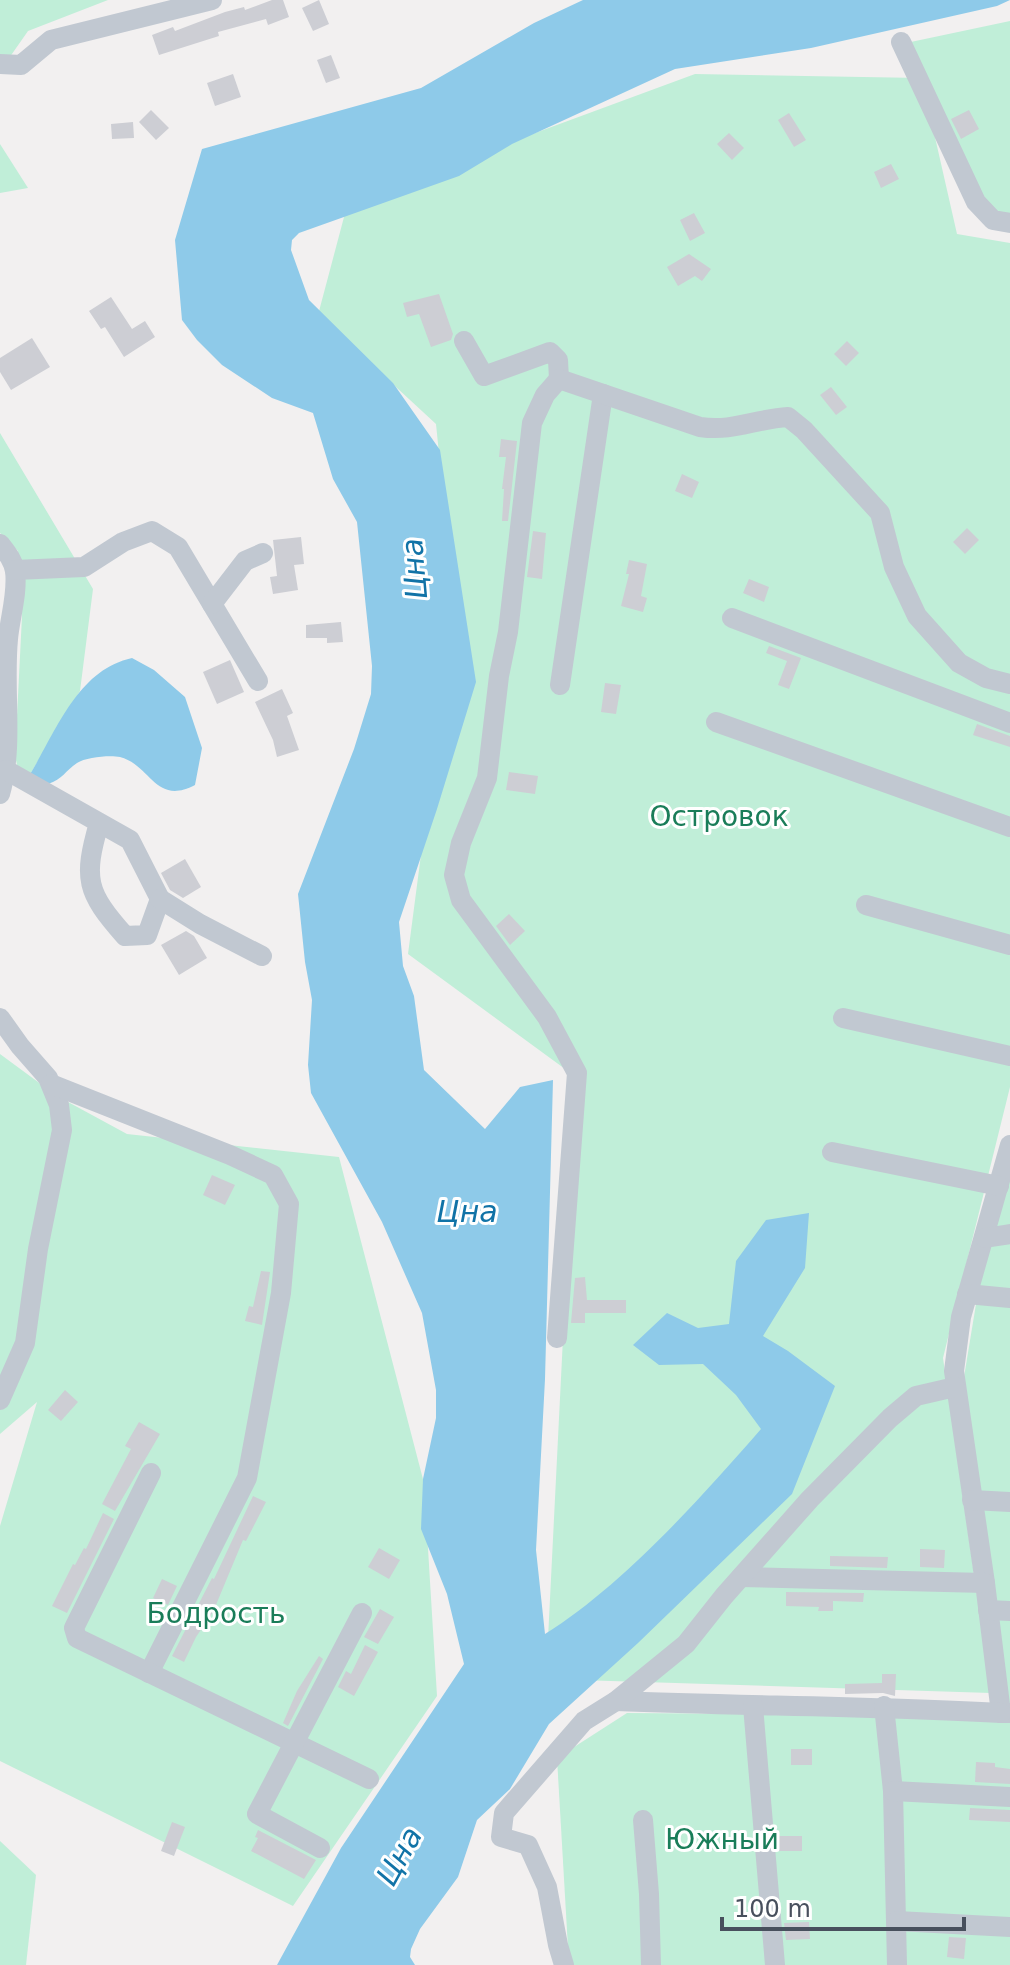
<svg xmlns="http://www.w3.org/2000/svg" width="1010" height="1965" font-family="'DejaVu Sans',sans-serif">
<rect width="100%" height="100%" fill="#f2f0f0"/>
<g fill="#c0eed8">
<polygon points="0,0 108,0 28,31 0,71"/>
<polygon points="1010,21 1010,217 983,211 922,80 957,234 1010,243 1010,1087 943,1358 991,1693 546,1679 576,1077 408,954 454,602 436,424 318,315 348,202 695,74 921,78 906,43"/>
<polygon points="0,144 28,188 0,193"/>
<polygon points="0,433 93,589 80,691 29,776 18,769 15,756 22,616 18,551 0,533"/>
<polygon points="0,1054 57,1096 127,1134 339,1157 424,1483 437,1696 293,1906 0,1761 0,1526 37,1402 0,1434"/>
<polygon points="1010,1161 1010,1290 978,1287"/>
<polygon points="977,1298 1010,1301 1010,1712 964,1377"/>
<polygon points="627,1713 885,1715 888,1965 569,1965 557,1758"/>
<polygon points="1010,1714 1010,1965 897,1965 895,1715"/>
<polygon points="0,1841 36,1875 26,1965 0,1965"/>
</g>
<g fill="#8ecae9">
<path d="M583 0H1010L997 6 811 48 675 69 512 144 459 176 299 233 292 240 291 250 309 300 393 383 440 450 476 682 437 809 399 922 403 966 414 996 424 1070 485 1129 520 1087 553 1080 545 1379 536 1550 545 1634C622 1586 700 1499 761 1429L736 1395 703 1364 659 1365 633 1345 667 1313 698 1328 729 1324 736 1261 766 1220 809 1213 805 1268 763 1336 788 1351 835 1386 792 1494 638 1643 549 1724 510 1789 477 1820 458 1877 420 1929 411 1949 410 1957 415 1965H277L341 1848 464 1664 447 1594 421 1529 423 1479 436 1418V1390L422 1313 382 1222 311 1093 308 1065 312 1000 305 962 298 894 354 749 371 694 372 666 357 522 333 479 313 413 272 398 222 365 197 340 182 320 175 240 202 149 421 88 534 23Z"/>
<path d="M132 658 154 670 185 697 202 748 195 785C155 806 151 765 120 757 110 755 86 757 77 763 65 771 63 779 48 784L29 776C56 732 77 670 132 658Z"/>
</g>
<g fill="#cdced4">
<polygon points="272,0 283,0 289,17 268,25 266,19 218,32 219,36 159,55 152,35 173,27 175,31 225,12 244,7 245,10"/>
<polygon points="319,0 329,24 313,31 302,8"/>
<polygon points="331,55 340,78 326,83 317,60"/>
<polygon points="233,74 241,97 215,106 207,83"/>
<polygon points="151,110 169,128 156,140 139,122"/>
<polygon points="969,110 979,129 961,139 951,119"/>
<polygon points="789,113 806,140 794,147 778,120"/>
<polygon points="133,122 134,138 112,139 111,124"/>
<polygon points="729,133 744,148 732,160 717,144"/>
<polygon points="891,164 899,179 881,188 874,172"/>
<polygon points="694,213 705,233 690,241 680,220"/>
<polygon points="689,254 711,269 702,281 695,276 678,286 667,267"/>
<polygon points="439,294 453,334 451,340 431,347 419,314 407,317 403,303"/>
<polygon points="111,297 132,329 145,321 155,337 124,357 105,327 101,329 89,311"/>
<polygon points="32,338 50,367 11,390 0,372 0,358"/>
<polygon points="847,341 859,353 846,366 834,354"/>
<polygon points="831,387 847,407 836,415 820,395"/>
<polygon points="501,439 517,441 508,521 502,521 504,489 502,489 506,457 499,457"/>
<polygon points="682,474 699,482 692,498 675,491"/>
<polygon points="967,528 979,540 965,554 953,542"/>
<polygon points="533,531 546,533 542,579 527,577"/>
<polygon points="301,537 304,564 294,565 298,590 273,594 270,577 277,576 273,540"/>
<polygon points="629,560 647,564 641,596 647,598 643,612 621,606 629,574 626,574"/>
<polygon points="749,579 769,587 764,602 743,593"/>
<polygon points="341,622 343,642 327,643 327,638 306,638 306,625"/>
<polygon points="769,646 801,658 789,689 778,685 787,661 766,653"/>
<polygon points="230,660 244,692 217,704 203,672"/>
<polygon points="605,683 621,685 616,714 601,712"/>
<polygon points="282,689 293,713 287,716 299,750 277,757 273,740 255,702"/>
<polygon points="977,724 1010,736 1010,747 973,735"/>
<polygon points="509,772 538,776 535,794 506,790"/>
<polygon points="185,859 201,887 183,898 170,890 161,873"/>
<polygon points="509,914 525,931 510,945 496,926"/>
<polygon points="186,931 194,936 207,958 179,975 161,945"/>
<polygon points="212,1175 235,1185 225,1205 203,1195"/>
<polygon points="261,1271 270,1272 262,1325 245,1321 249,1306 253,1307"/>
<polygon points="585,1277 587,1300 626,1300 626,1313 585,1313 585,1323 571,1323 575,1278"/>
<polygon points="65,1390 78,1402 61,1421 48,1410"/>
<polygon points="139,1422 160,1434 115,1511 102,1504 131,1449 125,1446"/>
<polygon points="253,1496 266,1502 246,1541 243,1540 213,1612 196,1637 184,1662 172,1656 212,1578 214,1579"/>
<polygon points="103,1513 114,1519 67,1613 52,1606 73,1564 75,1565 84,1548 86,1549"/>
<polygon points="379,1548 400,1560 389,1579 368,1567"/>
<polygon points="920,1549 945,1550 944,1568 920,1567"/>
<polygon points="830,1556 888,1557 887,1568 830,1566"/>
<polygon points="162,1579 177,1586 168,1605 153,1598"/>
<polygon points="786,1592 864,1593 863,1602 833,1601 833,1611 818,1611 819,1607 786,1606"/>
<polygon points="380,1609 394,1617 378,1644 364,1637"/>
<polygon points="365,1645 378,1652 354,1696 338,1687 346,1671 351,1674"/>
<polygon points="319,1656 323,1659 288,1726 283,1723 297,1691"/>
<polygon points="882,1674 896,1674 895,1696 883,1693 845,1694 845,1684 882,1683"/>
<rect x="791" y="1749" width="21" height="16"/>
<polygon points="976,1762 995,1763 995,1767 1010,1769 1010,1784 975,1782"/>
<polygon points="970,1808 1010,1810 1010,1822 969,1820"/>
<polygon points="172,1822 185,1827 174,1856 161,1851"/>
<polygon points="258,1830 316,1860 304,1879 251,1851 258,1838 255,1837"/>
<polygon points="778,1836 802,1836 802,1851 779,1851"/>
<polygon points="809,1922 810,1939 786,1940 784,1923"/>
<polygon points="949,1937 966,1938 964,1959 947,1957"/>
</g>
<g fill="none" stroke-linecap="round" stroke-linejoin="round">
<g stroke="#c1c8d1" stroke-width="20">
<polyline points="901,42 976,202 993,220 1010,223"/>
<polyline points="0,64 21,65 51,40 212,0"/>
<polyline points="464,341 484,376 550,352 558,360 559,379"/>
<path d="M0 544C7 553 13 560 15 571 18 593 10 617 8 639 3 691 14 745 0 794"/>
<polyline points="15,570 84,567 123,542 152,531 178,547 258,681"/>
<polyline points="212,604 245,561 263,553"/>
<polyline points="732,618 1010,723"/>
<polyline points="560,685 603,394"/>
<polyline points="716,722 1010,827"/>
<path d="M6 770 130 840 160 899 147 935 125 936C86 892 83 879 99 823"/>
<polyline points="160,899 200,924 262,956"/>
<polyline points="866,905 1010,945"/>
<polyline points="0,1018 20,1046 48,1078 59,1105 62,1130 38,1249 25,1343 0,1400"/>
<polyline points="843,1018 1010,1056"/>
<polyline points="51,1084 230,1155 273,1175 289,1204 281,1293 247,1478 149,1673"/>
<polyline points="1010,1145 961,1317 954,1371 985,1583 1001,1713 1010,1713"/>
<polyline points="832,1152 999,1186"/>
<polyline points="985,1238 1010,1234"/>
<polyline points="967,1294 1010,1298"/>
<path d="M557 1338 577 1073 547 1017 461 900 454 875 461 843 487 778 499 676 508 632 532 423 545 395 559 379 700 427C734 432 754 419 788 417L804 430 880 513 894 567 917 616 959 663 986 678 1010 684"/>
<polyline points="151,1473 74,1628 77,1638 369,1779"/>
<polyline points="972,1500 1010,1502"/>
<polyline points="741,1577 985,1583"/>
<polyline points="988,1610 1010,1611"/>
<path d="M616 1701C744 1706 872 1706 1001 1713"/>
<polyline points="753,1706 775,1965"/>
<polyline points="884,1706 893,1791 897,1965"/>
<polyline points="893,1791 1010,1797"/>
<polyline points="643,1820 649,1894 651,1965"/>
<polyline points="320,1848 257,1814 362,1613"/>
<polyline points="897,1921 1010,1927"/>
<polyline points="564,1965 558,1945 547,1887 528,1845 501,1837 504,1813 584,1721 616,1701 686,1644 724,1596 810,1499 890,1418 916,1396 955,1387"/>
</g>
</g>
<g text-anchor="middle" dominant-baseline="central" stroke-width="6" stroke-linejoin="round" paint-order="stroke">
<g font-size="28" fill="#1a7d59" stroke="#fff">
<text x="719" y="816">Островок</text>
<text x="216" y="1613">Бодрость</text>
<text x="722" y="1839">Южный</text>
</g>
<g font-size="30" font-style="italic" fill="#1173a7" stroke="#fff">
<text transform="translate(414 569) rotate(-95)">Цна</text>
<text x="467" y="1211">Цна</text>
<text transform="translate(399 1856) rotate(-61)">Цна</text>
</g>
</g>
<path d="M722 1917v12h242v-12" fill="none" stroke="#48505d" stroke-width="4"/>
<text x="734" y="1917" font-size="24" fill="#48505d" stroke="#ffffff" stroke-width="6" paint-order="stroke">100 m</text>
</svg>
